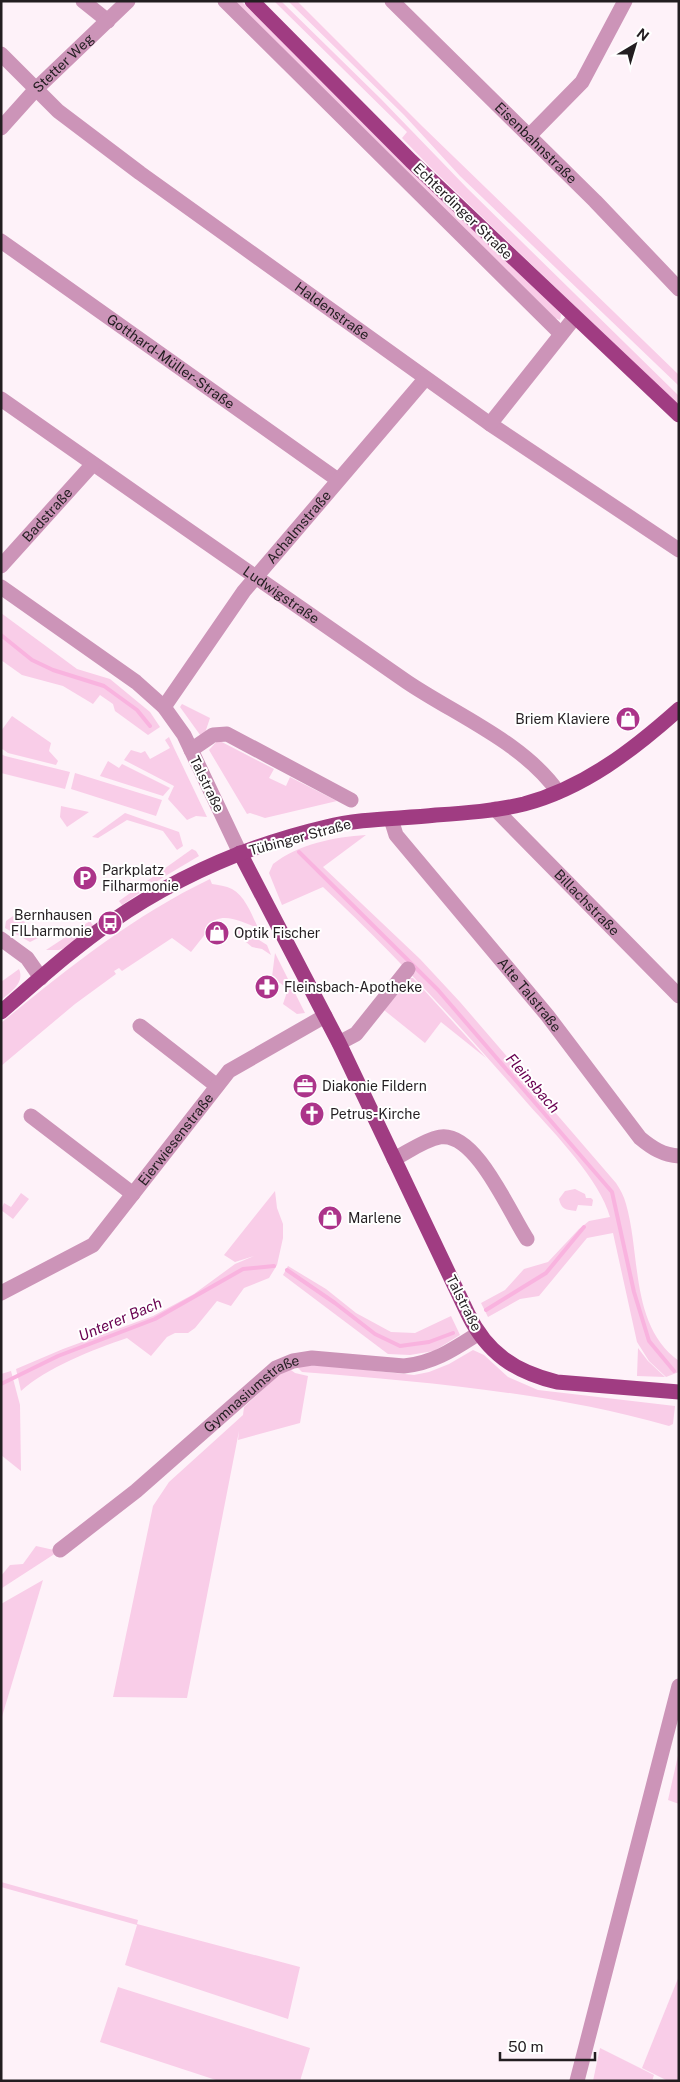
<svg xmlns="http://www.w3.org/2000/svg" width="680" height="2082" font-family="'Public Sans',sans-serif">
<rect width="100%" height="100%" fill="#fef2f9"/>
<g fill="#f9cde8">
<polygon points="234,1 241,1 559,311 561,315 560,320 555,318"/>
<polygon points="274,1 281,1 381,99 467,188 679,396 679,406 429,166 402,138 407,132"/>
<polygon points="288,1 297,1 422,126 679,375 679,386 460,176 404,115"/>
<polygon points="1,613 77,669 110,679 150,712 160,727 148,735 115,711 113,704 100,695 93,704 63,686 22,675 1,660"/>
<polygon points="182,704 210,718 203,739 180,707"/>
<polygon points="12,716 51,743 49,751 58,761 56,765 8,753 1,748 1,731"/>
<polygon points="169,737 174,748 207,817 196,816 187,820 168,799 174,786 124,760 131,750 141,753 145,751 150,759 170,748 165,740"/>
<polygon points="218,740 274,769 269,778 286,786 290,777 337,801 265,818 250,813 247,814 209,750"/>
<polygon points="1,754 5,756 70,772 65,789 1,773"/>
<polygon points="108,761 119,768 122,764 170,788 163,796 100,776"/>
<polygon points="75,773 162,800 156,816 71,789"/>
<polygon points="61,806 89,812 67,827 60,817"/>
<polygon points="125,813 179,832 183,846 177,850 163,831 127,820 98,838 92,837"/>
<path d="M366 835 323 867 420 959 460 1002 616 1183C620 1189 624 1196 626 1204 641 1256 630 1326 679 1361V1372L666 1377 649 1361 637 1342 613 1233 587 1238 539 1296 520 1299 488 1317 481 1303 505 1290 524 1269 548 1262 579 1229 589 1221 610 1217C600 1180 555 1134 529 1105 463 1029 397 956 323 887L282 905 269 873 273 864C299 844 334 837 366 835Z"/>
<polygon points="192,849 196,851 199,856 162,878 122,905 119,901"/>
<path d="M210 879 212 884C218 885 226 886 232 889 245 896 252 915 258 928 242 922 221 910 208 926L210 928 191 952 172 938 122 971 119 968 114 971 116 974 75 1004 1 1066V1023C67 969 133 916 210 879Z"/>
<polygon points="13,916 25,922 22,929 38,938 30,942 5,928 6,921"/>
<polygon points="90,921 94,927 65,948 59,950 46,950"/>
<polygon points="239,927 267,945 271,955 262,949 252,947 235,933"/>
<polygon points="275,953 305,1013 297,1014 283,1004 288,989 272,977"/>
<path d="M19 969C25 983 11 992 1 1000V982Z"/>
<polygon points="409,978 413,978 486,1058 441,1022 425,1043 384,1010 408,982 406,981"/>
<path d="M575 1189 585 1194 586 1198H591L593 1200 592 1206 578 1205 576 1211C566 1210 561 1209 559 1199L565 1191Z"/>
<path d="M275 1191 277 1208 283 1224V1238L277 1265 269 1278 244 1288 231 1306 217 1301 195 1328 188 1333H175L167 1337 151 1356 127 1338C94 1349 46 1368 21 1391L16 1369 63 1349 153 1316 194 1294 235 1264 254 1256 235 1262 224 1255Z"/>
<polygon points="21,1193 29,1199 13,1219 1,1210 4,1203 11,1207"/>
<polygon points="288,1266 326,1289 356,1313 391,1332 415,1333 451,1316 460,1335 434,1351 410,1355 388,1354 283,1275"/>
<polygon points="638,1348 648,1361 665,1377 637,1376"/>
<path d="M473 1350 484 1355 508 1377 538 1390 675 1406 673 1424 669 1426C549 1392 426 1382 302 1372L298 1368 305 1365 331 1366 414 1375 429 1372 449 1364Z"/>
<polygon points="287,1367 295,1373 308,1376 300,1423 238,1440 239,1431 187,1698 113,1697 153,1506 169,1482 243,1415 244,1407"/>
<polygon points="11,1371 20,1405 21,1471 1,1455 1,1374"/>
<polygon points="36,1546 54,1550 56,1553 2,1588 1,1576 10,1565 23,1564"/>
<polygon points="43,1580 1,1720 1,1604"/>
<polygon points="679,1751 679,1804 668,1800"/>
<polygon points="1,1882 138,1920 137,1924 300,1967 288,2019 125,1965 137,1925 1,1887"/>
<polygon points="679,1976 679,2081 668,2081 642,2068"/>
<polygon points="118,1987 310,2048 300,2081 219,2081 100,2042"/>
<polygon points="600,2048 654,2075 652,2081 593,2081"/>
</g>
<g fill="none" stroke-linecap="round" stroke-linejoin="round">
<g stroke="#f9b3df" stroke-width="4">
<polyline points="1,635 32,660 53,670 104,686 137,710 150,726"/>
<polyline points="299,852 438,990 612,1192 634,1292 649,1341 674,1371"/>
<polyline points="287,1270 335,1303 375,1334 400,1346 429,1342 453,1333"/>
<polyline points="486,1310 546,1273 584,1227"/>
<polyline points="1,1384 58,1356 155,1319 243,1269 274,1266"/>
</g>
<g stroke="#cc94b8" stroke-width="15">
<polyline points="83,1 108,21"/>
<polyline points="225,1 561,334"/>
<path id="s1" d="M392 1 595 201 679 289"/>
<path id="s2" d="M1 54 58 111 140 173 490 424 679 550"/>
<path id="s3" d="M1 128 36 89 128 1"/>
<polyline points="529,136 582,82 625,1"/>
<path id="s4" d="M1 241 338 480"/>
<path id="s5" d="M1 399C136 494 271 588 407 682 456 715 524 743 558 792"/>
<polyline points="490,424 575,317"/>
<path id="s6" d="M1 566 93 464"/>
<polyline points="1,587 136,682 164,707 184,735 240,853"/>
<path id="s7" d="M164 707 244 591 425 379"/>
<polyline points="191,750 213,735 227,734 351,800"/>
<path id="s8" d="M495 809 679 996"/>
<path id="s9" d="M391 819 396 835 547 1015 640 1138C652 1148 663 1155 679 1156"/>
<polyline points="1,939 27,958 41,978"/>
<polyline points="140,1026 217,1086"/>
<polyline points="339,1043 356,1034 408,969"/>
<polyline points="31,1116 133,1194"/>
<path d="M394 1159C408 1152 424 1140 440 1137 476 1131 510 1214 527 1239"/>
<path id="s10" d="M1 1293 93 1245 229 1071 325 1016"/>
<path id="s11" d="M60 1550 136 1491 276 1368 293 1361 312 1358 404 1366C434 1363 454 1349 479 1333"/>
<polyline points="577,2081 679,1686"/>
</g>
<g stroke="#a03c82" stroke-width="15">
<polyline points="252,1 411,161 679,415"/>
<path d="M240 853 339 1043 468 1314C487 1353 515 1372 557 1382L679 1392"/>
<path d="M1 1012C37 981 72 949 111 922 176 877 249 845 326 827 362 818 400 819 436 815 466 813 495 811 524 804 584 788 633 750 679 709"/>
</g>
</g>
<defs>
<symbol id="shop-disc" viewBox="-11 -11 22 22"><circle r="9.5" fill="#ac348a" stroke="#fff"/><path d="M-5-2.5h2.3a2.7 3.5 0 0 1 5.4 0H5L5.5 6h-11ZM-1.5-2.5h3a1.5 2.3 0 0 0-3 0Z" fill="#fff"/></symbol>
<symbol id="parking-disc" viewBox="-11 -11 22 22"><circle r="9.5" fill="#ac348a" stroke="#fff"/><path d="M-3.5-5.5H1a3.5 3.5 0 0 1 0 7H-1V5.5H-3.5ZM-1-3.4V-.6H.8a1.4 1.4 0 0 0 0-2.8Z" fill="#fff"/></symbol>
<symbol id="bus-disc" viewBox="-11 -11 22 22"><circle r="9.5" fill="#ac348a" stroke="#fff"/><path d="M-5-6H5V4H4V6H2V4H-2V6H-4V4H-5ZM-3.5-4V0h7V-4ZM-3.5 1.2v1.5H-2V1.2ZM2 1.2v1.5H3.5V1.2Z" fill="#fff"/></symbol>
<symbol id="pharmacy-disc" viewBox="-11 -11 22 22"><circle r="9.5" fill="#ac348a" stroke="#fff"/><path d="M-2-6h4v4h4v4h-4v4h-4v-4h-4v-4h4Z" fill="#fff"/></symbol>
<symbol id="office-disc" viewBox="-11 -11 22 22"><circle r="9.5" fill="#ac348a" stroke="#fff"/><path d="M-6-3h4V-5.5h4V-3h4V5H-6ZM-1-4.5V-3h2v-1.5ZM-6 0V1H6V0Z" fill="#fff"/></symbol>
<symbol id="church-disc" viewBox="-11 -11 22 22"><circle r="9.5" fill="#ac348a" stroke="#fff"/><path d="M-1.2-6h2.4v3.5h3.3v2.4h-3.3V6h-2.4V-.1h-3.3v-2.4h3.3Z" fill="#fff"/></symbol>
</defs>
<g fill-rule="evenodd">
<use href="#shop-disc" x="614" y="705" width="28" height="28"/>
<use href="#parking-disc" x="71" y="864" width="28" height="28"/>
<use href="#bus-disc" x="96" y="909" width="28" height="28"/>
<use href="#shop-disc" x="203" y="919" width="28" height="28"/>
<use href="#pharmacy-disc" x="253" y="973" width="28" height="28"/>
<use href="#office-disc" x="291" y="1072" width="28" height="28"/>
<use href="#church-disc" x="298" y="1100" width="28" height="28"/>
<use href="#shop-disc" x="316" y="1204" width="28" height="28"/>
</g>
<g text-anchor="middle" dominant-baseline="central" stroke-width="4" stroke-linejoin="round" paint-order="stroke">
<g font-size="14" fill="#231e21" stroke="#fff">
<text stroke="none"><textPath href="#s3" startOffset="90">Stetter Weg</textPath></text>
<text stroke="none"><textPath href="#s1" startOffset="202">Eisenbahnstraße</textPath></text>
<text transform="translate(463 211) rotate(44)">Echterdinger Straße</text>
<text stroke="none"><textPath href="#s2" startOffset="420">Haldenstraße</textPath></text>
<text stroke="none"><textPath href="#s4" startOffset="208">Gotthard-Müller-Straße</textPath></text>
<text stroke="none"><textPath href="#s6" startOffset="69">Badstraße</textPath></text>
<text stroke="none"><textPath href="#s7" startOffset="225">Achalmstraße</textPath></text>
<text stroke="none"><textPath href="#s5" startOffset="342">Ludwigstraße</textPath></text>
<text transform="translate(207 784) rotate(64)">Talstraße</text>
<text transform="translate(300 837) rotate(-15)">Tübinger Straße</text>
<text stroke="none"><textPath href="#s8" startOffset="131">Billachstraße</textPath></text>
<text stroke="none"><textPath href="#s9" startOffset="225">Alte Talstraße</textPath></text>
<text stroke="none"><textPath href="#s10" startOffset="238">Eierwiesenstraße</textPath></text>
<text transform="translate(464 1303) rotate(63)">Talstraße</text>
<text stroke="none"><textPath href="#s11" startOffset="248">Gymnasiumstraße</textPath></text>
</g>
<g font-size="14" fill="#231e21" stroke="#fff" text-anchor="start">
<text x="610" y="719" text-anchor="end">Briem Klaviere</text>
<text x="102" y="870">Parkplatz<tspan x="102" dy="16">Filharmonie</tspan></text>
<text x="92" y="915" text-anchor="end">Bernhausen<tspan x="92" dy="16">FILharmonie</tspan></text>
<text x="234" y="933">Optik Fischer</text>
<text x="284" y="987">Fleinsbach-Apotheke</text>
<text x="322" y="1086">Diakonie Fildern</text>
<text x="330" y="1114">Petrus-Kirche</text>
<text x="348" y="1218">Marlene</text>
</g>
<g font-size="15" font-style="italic" fill="#680050" stroke="#fff">
<text transform="translate(533 1083) rotate(49)">Fleinsbach</text>
<text transform="translate(120 1319) rotate(-23)">Unterer Bach</text>
</g>
</g>
<rect width="680" height="2082" fill="none" stroke="#231e21" stroke-width="5"/>
<g transform="translate(635 45) rotate(38)" stroke="#ffffff" stroke-width="4" paint-order="stroke">
<path d="M0-4L9 19L0 12L-9 19Z" fill="#231e21"/>
<text y="-8" font-size="14" font-weight="bold" text-anchor="middle" fill="#231e21">N</text>
</g>
<path d="M500 2052v8h95v-8" fill="none" stroke="#231e21" stroke-width="2.5"/>
<text x="508" y="2052" font-size="15" fill="#231e21" stroke="#ffffff" stroke-width="4" paint-order="stroke">50 m</text>
</svg>
